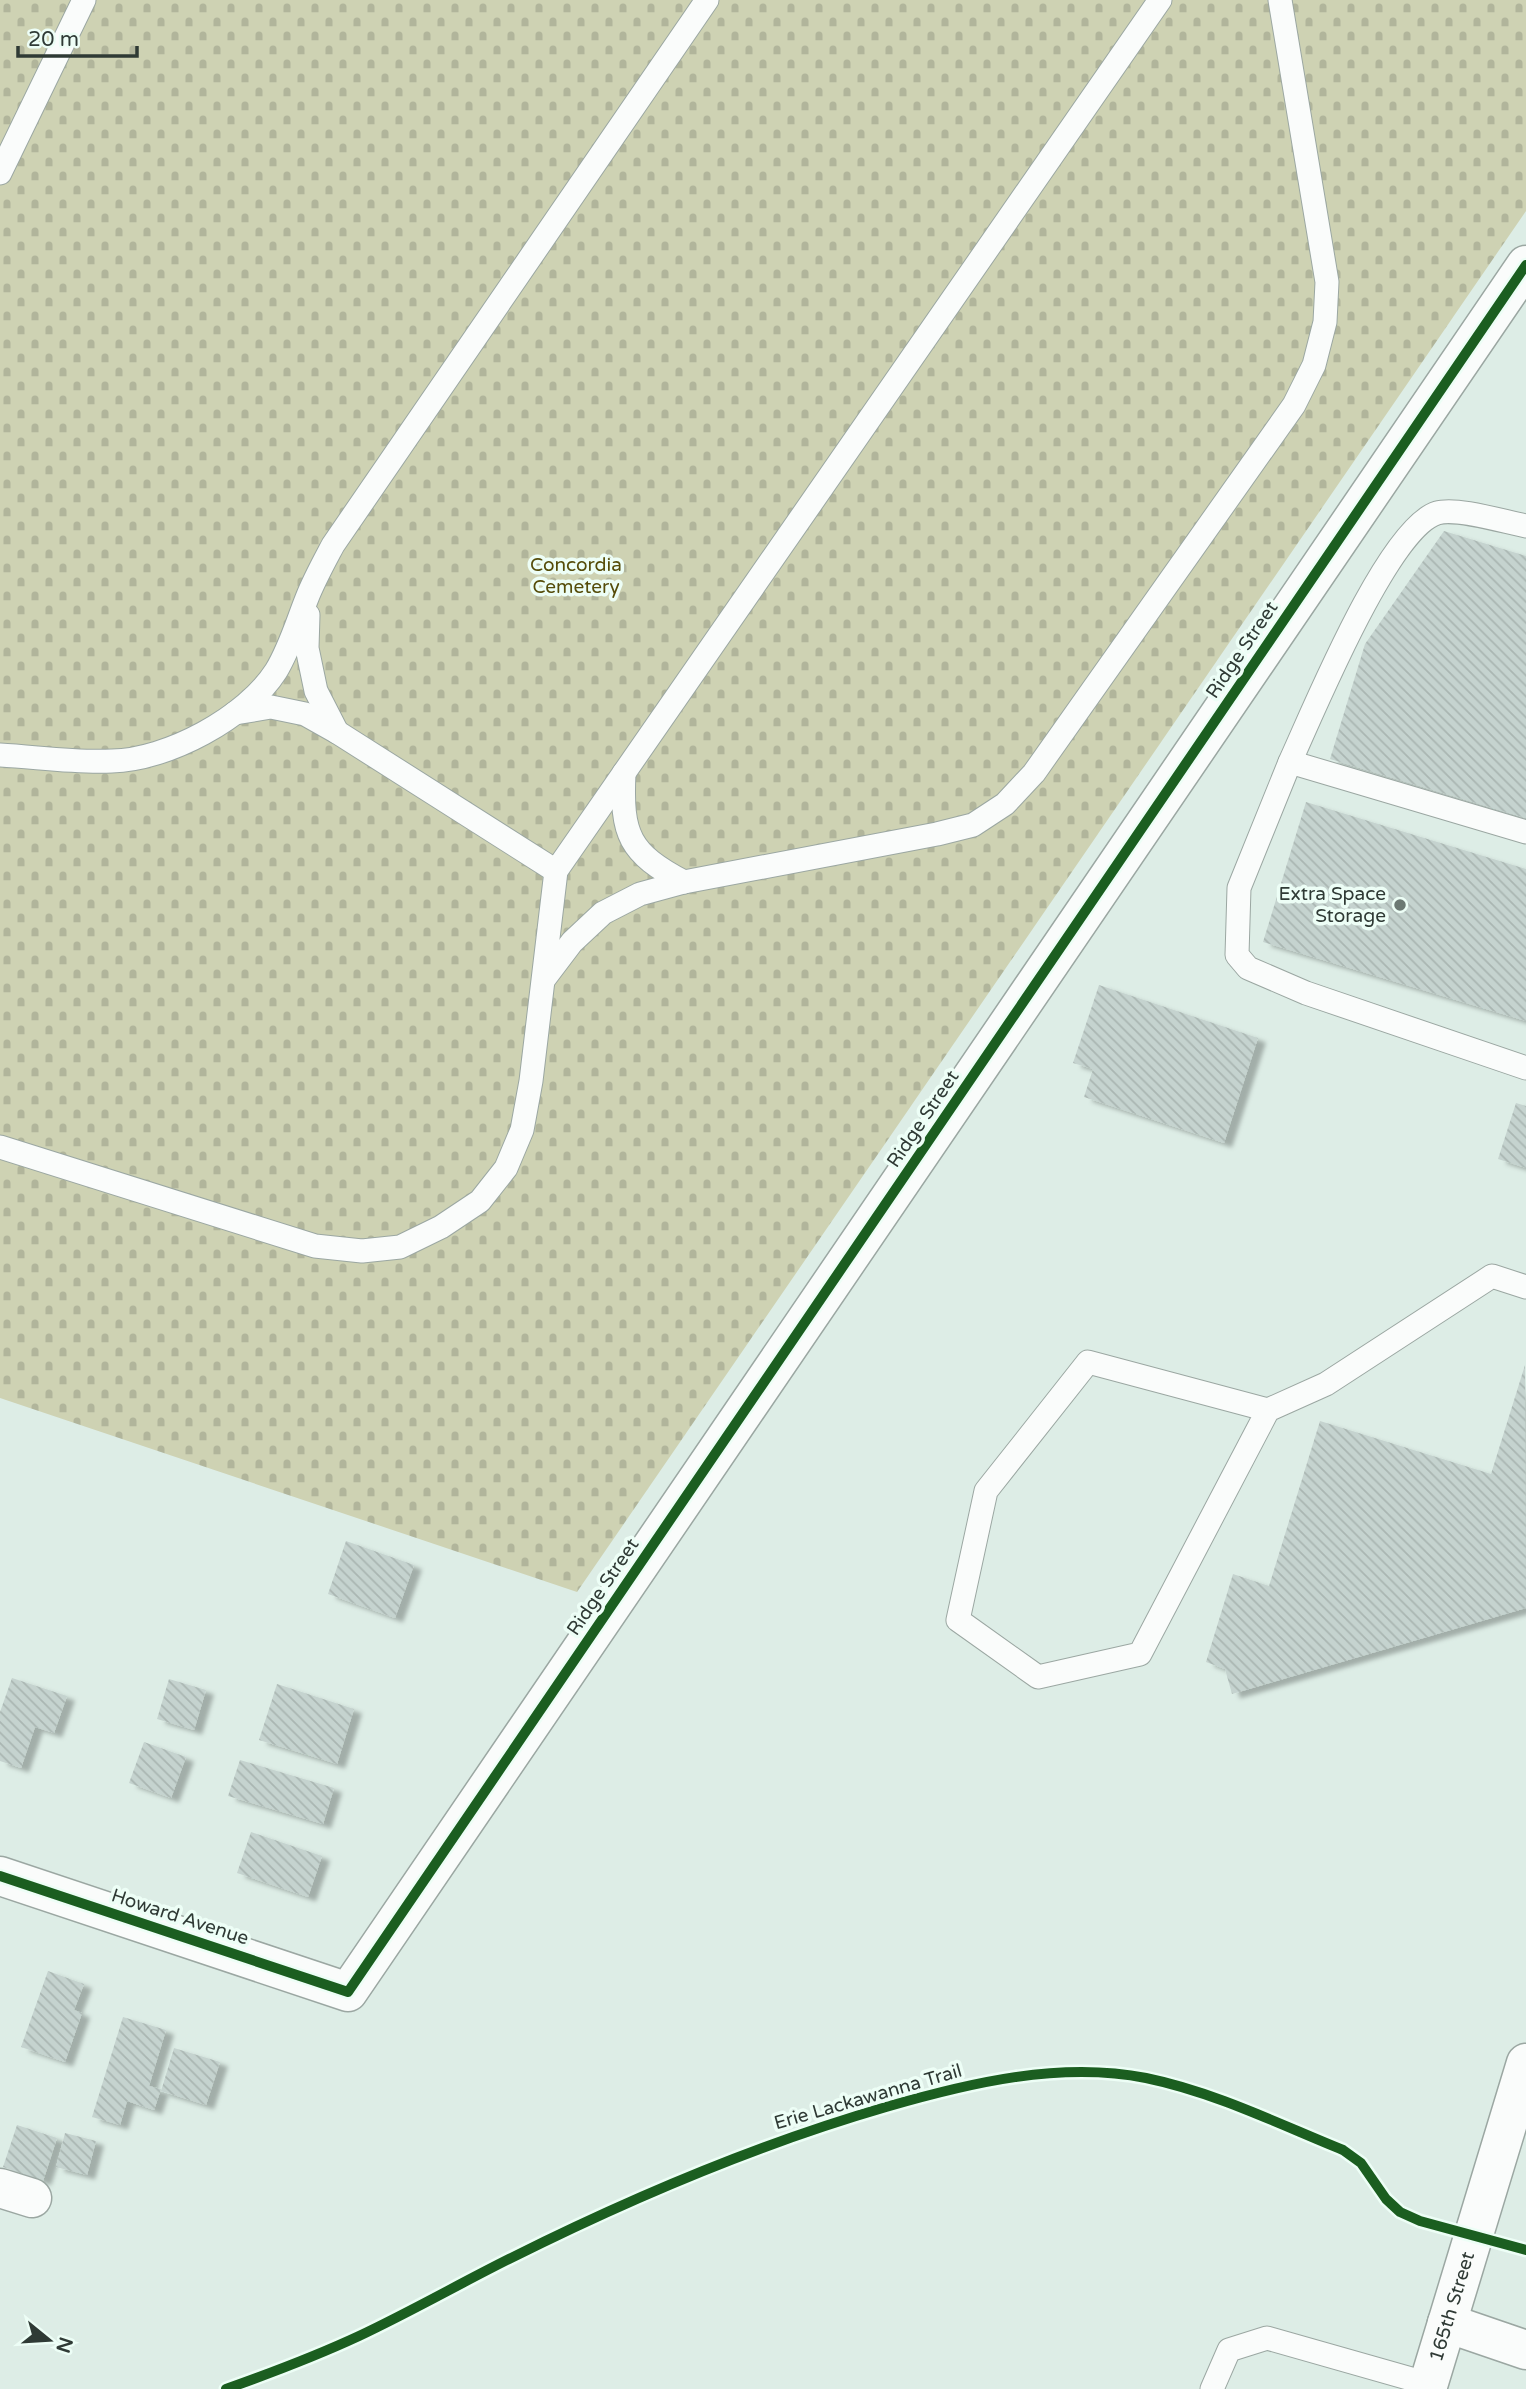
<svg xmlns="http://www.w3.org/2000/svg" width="1526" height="2389" font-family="'Varela Round',sans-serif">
<defs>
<pattern id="cemetery-stones" width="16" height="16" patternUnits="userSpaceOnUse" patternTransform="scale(1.75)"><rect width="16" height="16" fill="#ced2b3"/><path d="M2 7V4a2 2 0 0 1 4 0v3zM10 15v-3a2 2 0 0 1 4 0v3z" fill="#b1b59b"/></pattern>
<pattern id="building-back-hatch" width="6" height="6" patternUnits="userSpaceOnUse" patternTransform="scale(1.75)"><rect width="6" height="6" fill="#c5d3cf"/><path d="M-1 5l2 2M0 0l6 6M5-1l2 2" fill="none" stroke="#aab6b2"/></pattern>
<filter id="shadow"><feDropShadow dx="8" dy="4.5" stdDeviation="2" flood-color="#0004"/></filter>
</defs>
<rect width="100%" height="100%" fill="#ddede6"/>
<polygon fill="url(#cemetery-stones)" points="0,0 1526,0 1526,211 577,1592 0,1398"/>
<g fill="url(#building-back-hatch)" filter="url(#shadow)">
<polygon points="1444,531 1526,556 1526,818 1330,759 1365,644"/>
<polygon points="1306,802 1526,869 1526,1021 1263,942"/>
<polygon points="1099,985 1258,1038 1224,1143 1084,1097 1093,1069 1073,1063"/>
<polygon points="1516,1103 1526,1106 1526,1168 1498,1159"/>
<polygon points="1525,1365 1526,1608 1232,1694 1225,1669 1206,1662 1233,1574 1269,1586 1320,1421 1491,1474"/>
<polygon points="346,1541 414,1565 395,1618 328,1594"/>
<polygon points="12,1678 67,1696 54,1733 35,1727 21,1768 0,1761 0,1712"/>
<polygon points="169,1679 206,1690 194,1730 157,1719"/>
<polygon points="277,1684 354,1709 337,1764 259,1740"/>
<polygon points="144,1742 186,1757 171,1798 129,1783"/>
<polygon points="240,1760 334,1788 323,1824 228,1796"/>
<polygon points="251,1832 322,1856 308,1897 237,1873"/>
<polygon points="48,1971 84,1984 74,2010 82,2013 65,2062 21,2047"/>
<polygon points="123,2017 166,2030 149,2086 161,2089 154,2110 127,2101 120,2125 92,2117"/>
<polygon points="174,2048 220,2062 206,2105 161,2091"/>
<polygon points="17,2125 57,2138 43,2181 3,2167"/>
<polygon points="65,2133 96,2141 87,2175 56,2167"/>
</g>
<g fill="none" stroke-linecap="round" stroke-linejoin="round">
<defs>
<g id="lane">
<polyline points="0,173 84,0"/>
<polyline points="308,615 307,648 316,691 337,732"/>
<polyline points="235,713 271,707 305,714 337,732 556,871"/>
<path d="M0 755C37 757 75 763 112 761 167 760 246 718 276 671 290 648 297 623 307 598 314 580 324 562 333 545L707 0"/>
<path d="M1290 762C1313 712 1388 528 1437 513 1457 507 1505 522 1526 526"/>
<path d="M624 773C621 835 629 853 684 882"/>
<polyline points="1526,832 1290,762 1239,888 1237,955 1248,968 1306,993 1526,1068"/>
<polyline points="544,979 572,942 603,913 640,894 684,882 937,834 973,825 1005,804 1034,773 1294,405 1314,365 1325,322 1327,282 1280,0"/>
<polyline points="0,1147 315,1246 362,1251 400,1247 441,1227 480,1201 506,1168 522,1130 531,1081 556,871 1160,0"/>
<polyline points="1268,1410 1088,1362 986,1491 958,1620 1038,1677 1140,1654 1268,1410 1326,1384 1492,1276 1526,1287"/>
<polyline points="1212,2389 1229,2350 1267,2338 1429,2384"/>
</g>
<g id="street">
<polyline points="0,1876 348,1992 1526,265"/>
<polyline points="0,2188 32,2198"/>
<polyline points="1447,2323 1526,2350"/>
</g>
<g id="secondary">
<path id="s1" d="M1427 2389 1526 2063"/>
</g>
</defs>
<use href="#lane" stroke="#9ba7a2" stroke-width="25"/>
<use href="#street" stroke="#9ba7a2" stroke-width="41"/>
<use href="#secondary" stroke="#9ba7a2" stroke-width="41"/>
<use href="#lane" stroke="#fafcfb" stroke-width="23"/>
<use href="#street" stroke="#fafcfb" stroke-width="38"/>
<use href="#secondary" stroke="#fafcfb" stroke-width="38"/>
<defs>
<g id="cycleway">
<polyline points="0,1876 348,1992 1526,265"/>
<path d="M226 2389C271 2373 316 2356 359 2336 410 2312 459 2284 509 2259 631 2198 755 2145 886 2107 969 2083 1060 2061 1146 2078 1214 2092 1279 2124 1343 2150L1361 2163 1386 2199 1400 2212 1420 2221 1526 2250"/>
</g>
</defs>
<use href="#cycleway" stroke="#edfef6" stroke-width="15"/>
<use href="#cycleway" stroke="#1b5e20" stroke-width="10"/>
</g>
<circle fill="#6c7973" stroke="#edfef6" stroke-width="2.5" cx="1400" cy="905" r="7"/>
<g text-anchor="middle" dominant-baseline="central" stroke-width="7" stroke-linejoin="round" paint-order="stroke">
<g font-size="19" fill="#554c09" stroke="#edfef6">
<text x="576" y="565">Concordia<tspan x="576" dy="22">Cemetery</tspan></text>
</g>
<g font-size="19" fill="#2f3a35" stroke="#edfef6">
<text transform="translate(1242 650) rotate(-56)">Ridge Street</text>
<text transform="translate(923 1119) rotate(-56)">Ridge Street</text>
<text transform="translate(603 1587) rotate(-56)">Ridge Street</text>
<text transform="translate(180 1917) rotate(18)">Howard Avenue</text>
<text transform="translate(868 2097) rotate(-16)">Erie Lackawanna Trail</text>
<text stroke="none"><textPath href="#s1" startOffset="86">165th Street</textPath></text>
</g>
<g font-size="19" fill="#2f3a35" stroke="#edfef6" text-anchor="end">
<text x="1386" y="894">Extra Space<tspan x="1386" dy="22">Storage</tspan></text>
</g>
</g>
<g transform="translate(49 2340) rotate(108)" stroke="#edfef6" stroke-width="5" paint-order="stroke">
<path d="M0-5L12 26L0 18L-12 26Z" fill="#2f3a35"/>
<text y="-10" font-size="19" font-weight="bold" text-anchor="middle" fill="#2f3a35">N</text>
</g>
<path d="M18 46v10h119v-10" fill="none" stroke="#2f3a35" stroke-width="3.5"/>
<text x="28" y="46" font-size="21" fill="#2f3a35" stroke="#edfef6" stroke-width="5" paint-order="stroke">20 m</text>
</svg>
